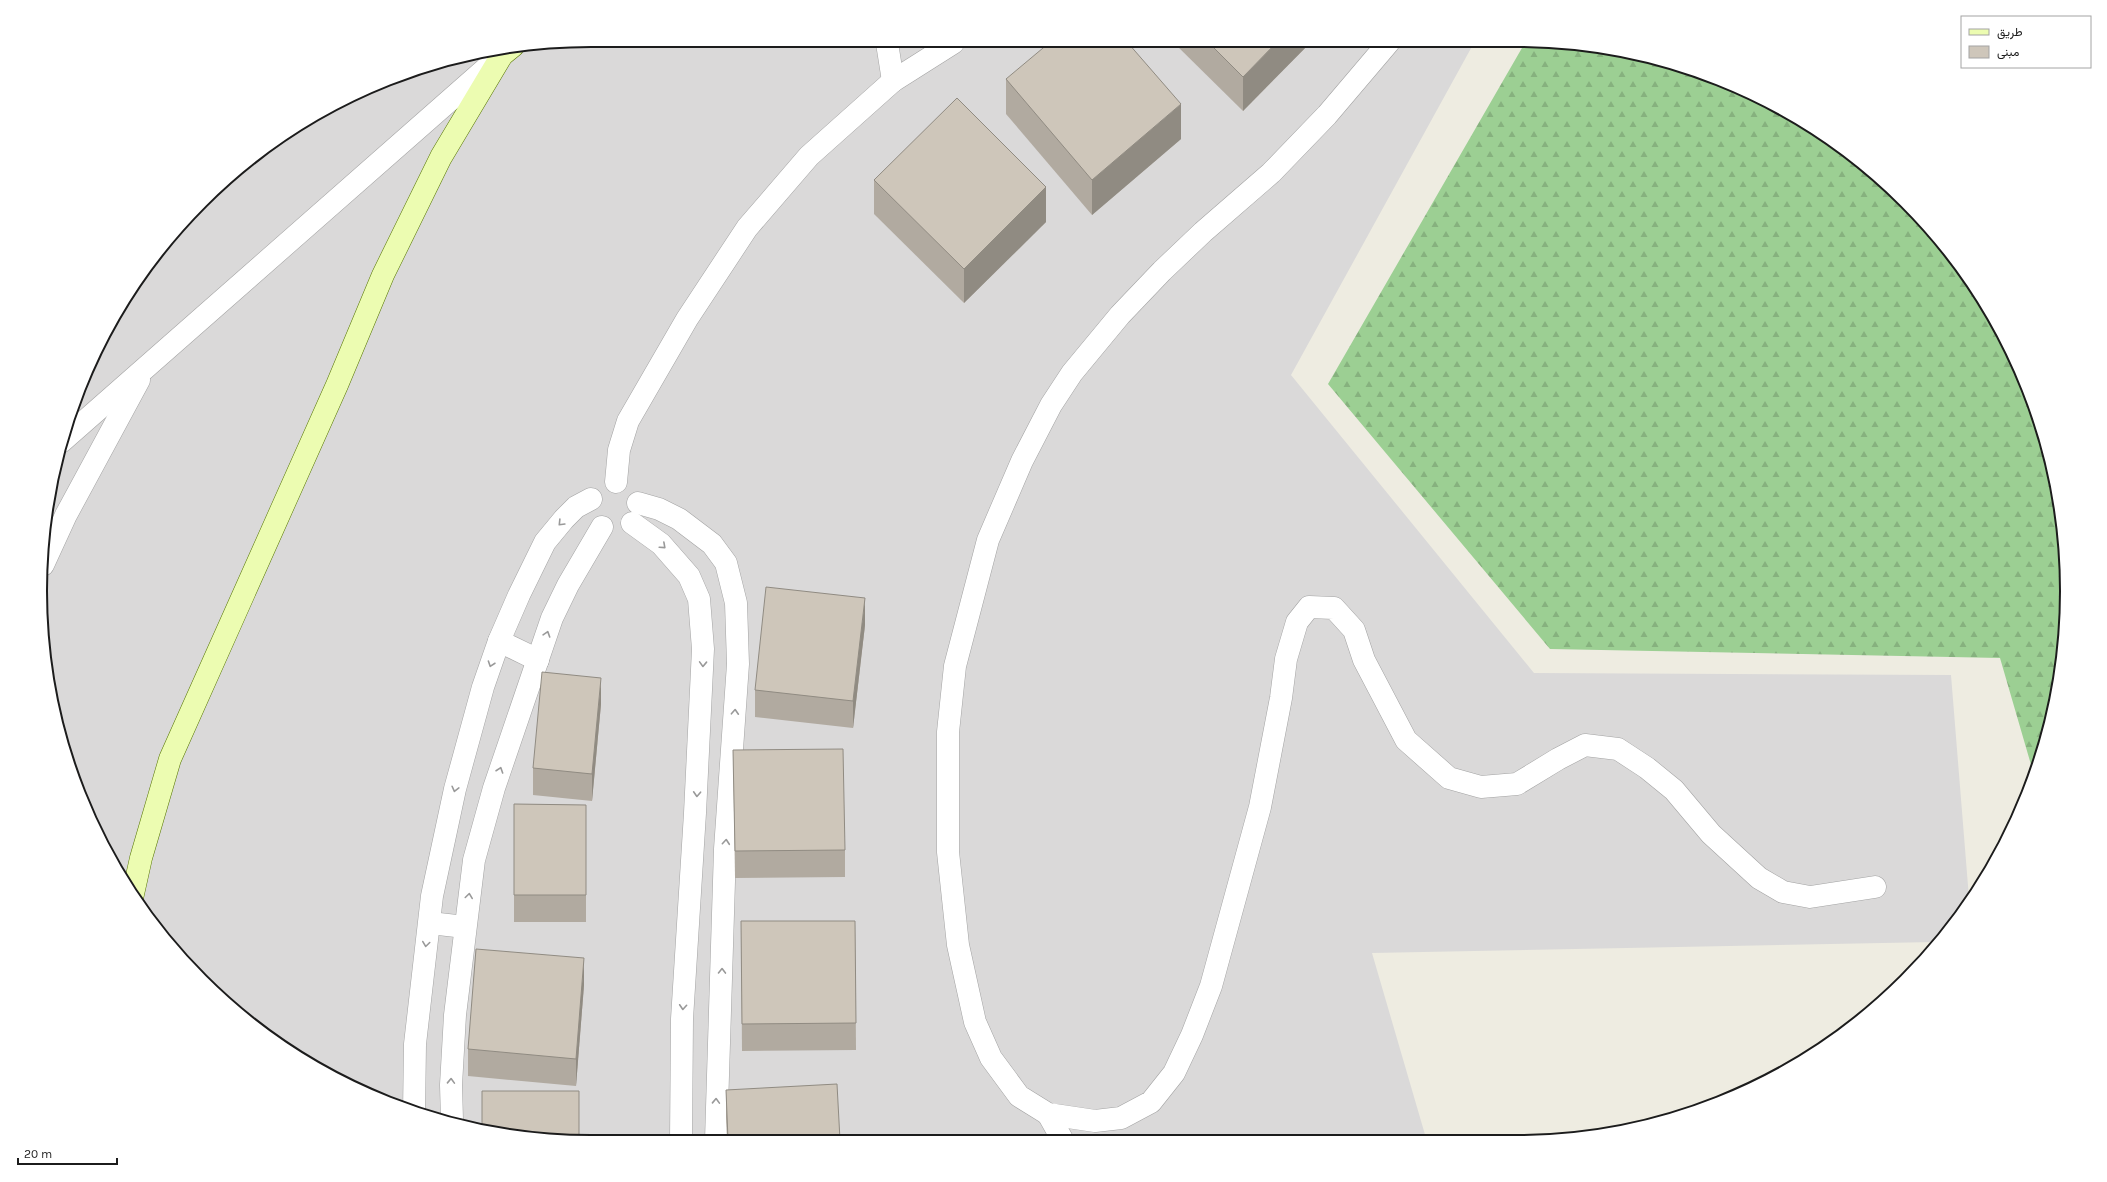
<svg xmlns="http://www.w3.org/2000/svg" width="2107" height="1182" font-family="Karla,Vazirmatn,sans-serif">
<defs>
<pattern id="forest-firs" width="22" height="20" patternUnits="userSpaceOnUse"><rect width="22" height="20" fill="#9ccf93"/><path d="M5 1l3.5 6h-7zM16 11l3.5 6h-7z" fill="#86b17e"/></pattern>
</defs>
<rect width="100%" height="100%" fill="#eeece1"/>
<polygon fill="#dad9d9" points="1475,41 1291,375 1534,673 1951,675 1969,898 1935,942 1372,953 1426,1138 555,1141 414,1113 315,1068 228,1005 177,954 114,867 82,802 51,699 41,627 45,519 59,448 97,348 133,285 201,202 256,154 347,97 414,69 519,45"/>
<polygon fill="url(#forest-firs)" points="1526,41 1552,41 1659,59 1792,114 1879,177 1953,256 2010,348 2048,449 2066,555 2062,663 2034,775 2000,658 1550,649 1328,384"/>
<g fill="none" stroke-linecap="round" stroke-linejoin="round">
<defs>
<g id="street">
<polyline points="1389,42 1327,115 1271,173 1203,232 1162,271 1120,315 1072,373 1051,405 1022,461 988,540 955,666 948,732 948,852 958,945 975,1022 991,1058 1019,1096 1048,1114 1095,1121 1121,1118 1151,1102 1174,1073 1192,1035 1211,986 1260,807 1281,698 1286,659 1297,622 1309,607 1334,608 1354,630 1364,660 1406,740 1449,778 1481,787 1517,784 1558,759 1585,745 1618,749 1647,768 1674,790 1711,834 1759,878 1783,892 1810,897 1875,887"/>
<polyline points="887,43 893,81"/>
<polyline points="61,442 499,57"/>
<polyline points="616,482 619,450 628,421 687,319 747,228 809,156 893,81 953,43"/>
<polyline points="638,503 659,509 679,519 712,544 726,563 736,603 738,664 725,849 716,1140"/>
<polyline points="632,523 661,544 689,576 699,599 703,649 695,813 682,1019 681,1140"/>
<polyline points="43,565 66,515 139,380"/>
<polyline points="499,641 538,660"/>
<polyline points="430,923 465,927"/>
<polyline points="414,1113 415,1044 432,896 455,789 483,687 499,641 519,595 545,542 564,519 576,507 591,499"/>
<polyline points="1048,1114 1062,1139"/>
<polyline points="452,1120 451,1085 455,1015 474,860 494,788 552,618 568,585 602,527"/>
</g>
<polyline id="secondary" points="133,894 141,858 170,759 337,385 383,275 441,157 502,55 513,46"/>
</defs>
<use href="#street" stroke="#a3a3a3" stroke-width="23"/>
<use href="#secondary" stroke="#567600" stroke-width="23"/>
<use href="#street" stroke="#fff" stroke-width="22"/>
<use href="#secondary" stroke="#ecfcb1" stroke-width="22"/>
</g>
<g fill="#b1aaa0">
<polygon points="1173,42 1311,42 1243,111"/>
<polygon points="1006,79 1181,139 1092,215 1006,114"/>
<polygon points="874,180 1046,222 964,303 874,214"/>
<polygon points="865,625 853,728 755,717 755,690"/>
<polygon points="601,704 592,801 533,795 533,768"/>
<polygon points="733,750 845,850 845,877 735,878"/>
<polygon points="514,804 586,805 586,922 514,922"/>
<polygon points="741,921 855,921 856,1050 742,1051"/>
<polygon points="584,985 576,1086 468,1076 468,1049"/>
<polygon points="726,1090 840,1140 727,1140 726,1117"/>
</g>
<g fill="#908b82">
<polygon points="1277,42 1311,42 1243,111 1243,77"/>
<polygon points="1181,104 1181,139 1092,215 1092,180"/>
<polygon points="1046,187 1046,222 964,303 964,269"/>
<polygon points="865,598 865,625 853,728 853,701"/>
<polygon points="601,678 601,704 592,801 592,774"/>
<polygon points="584,958 584,985 576,1086 576,1059"/>
</g>
<g fill="#cec6ba" stroke="#908b82">
<polygon points="1208,42 1277,42 1243,77"/>
<polygon points="1049,43 1128,43 1181,104 1092,180 1006,79"/>
<polygon points="957,98 1046,187 964,269 874,180"/>
<polygon points="766,587 865,598 853,701 755,690"/>
<polygon points="542,672 601,678 592,774 533,768"/>
<polygon points="843,749 845,850 735,851 733,750"/>
<polygon points="514,804 586,805 586,895 514,895"/>
<polygon points="741,921 855,921 856,1023 742,1024"/>
<polygon points="476,949 584,958 576,1059 468,1049"/>
<polygon points="837,1084 840,1140 728,1140 726,1090"/>
<polygon points="482,1091 579,1091 579,1141 555,1141 482,1126"/>
</g>
<defs><path id="oneway-chevron" d="M-2-3.5L2.5 0L-2 3.5" fill="none" stroke-width="1.6" stroke-linecap="round" stroke-linejoin="round"/></defs>
<g stroke="#999">
<use href="#oneway-chevron" transform="translate(561 523) rotate(134)"/>
<use href="#oneway-chevron" transform="translate(663 546) rotate(42)"/>
<use href="#oneway-chevron" transform="translate(547 634) rotate(-72)"/>
<use href="#oneway-chevron" transform="translate(491 664) rotate(109)"/>
<use href="#oneway-chevron" transform="translate(703 664) rotate(92)"/>
<use href="#oneway-chevron" transform="translate(735 712) rotate(-87)"/>
<use href="#oneway-chevron" transform="translate(500 770) rotate(-71)"/>
<use href="#oneway-chevron" transform="translate(455 789) rotate(104)"/>
<use href="#oneway-chevron" transform="translate(697 794) rotate(93)"/>
<use href="#oneway-chevron" transform="translate(726 842) rotate(-85)"/>
<use href="#oneway-chevron" transform="translate(469 896) rotate(-82)"/>
<use href="#oneway-chevron" transform="translate(426 944) rotate(98)"/>
<use href="#oneway-chevron" transform="translate(722 971) rotate(-89)"/>
<use href="#oneway-chevron" transform="translate(683 1007) rotate(94)"/>
<use href="#oneway-chevron" transform="translate(451 1081) rotate(-88)"/>
<use href="#oneway-chevron" transform="translate(716 1101) rotate(-88)"/>
</g>
<path d="M0 0H2107V1182H0ZM591 47H1516A544 544 0 0 1 2060 591V591A544 544 0 0 1 1516 1135H591A544 544 0 0 1 47 591V591A544 544 0 0 1 591 47Z" fill="#fff" fill-rule="evenodd"/>
<path fill="none" stroke="#1c1c1c" stroke-width="2" d="M591 47H1516A544 544 0 0 1 2060 591V591A544 544 0 0 1 1516 1135H591A544 544 0 0 1 47 591V591A544 544 0 0 1 591 47Z"/>
<rect x="1961" y="16" width="130" height="52" fill="#ffffff" stroke="#a4a4a4"/>
<rect x="1969" y="29" width="20" height="6" fill="#ecfcb1" stroke="#a4a4a4"/>
<text x="1997" y="36" font-size="12" fill="#1c1c1c">طريق</text>
<rect x="1969" y="46" width="20" height="12" fill="#cec6ba" stroke="#a4a4a4"/>
<text x="1997" y="56" font-size="12" fill="#1c1c1c">مبنى</text>
<path d="M18 1158v6h99v-6" fill="none" stroke="#1c1c1c" stroke-width="2"/>
<text x="24" y="1158" font-size="12" fill="#1c1c1c" stroke="#ffffff" stroke-width="3" paint-order="stroke">20 m</text>
</svg>
